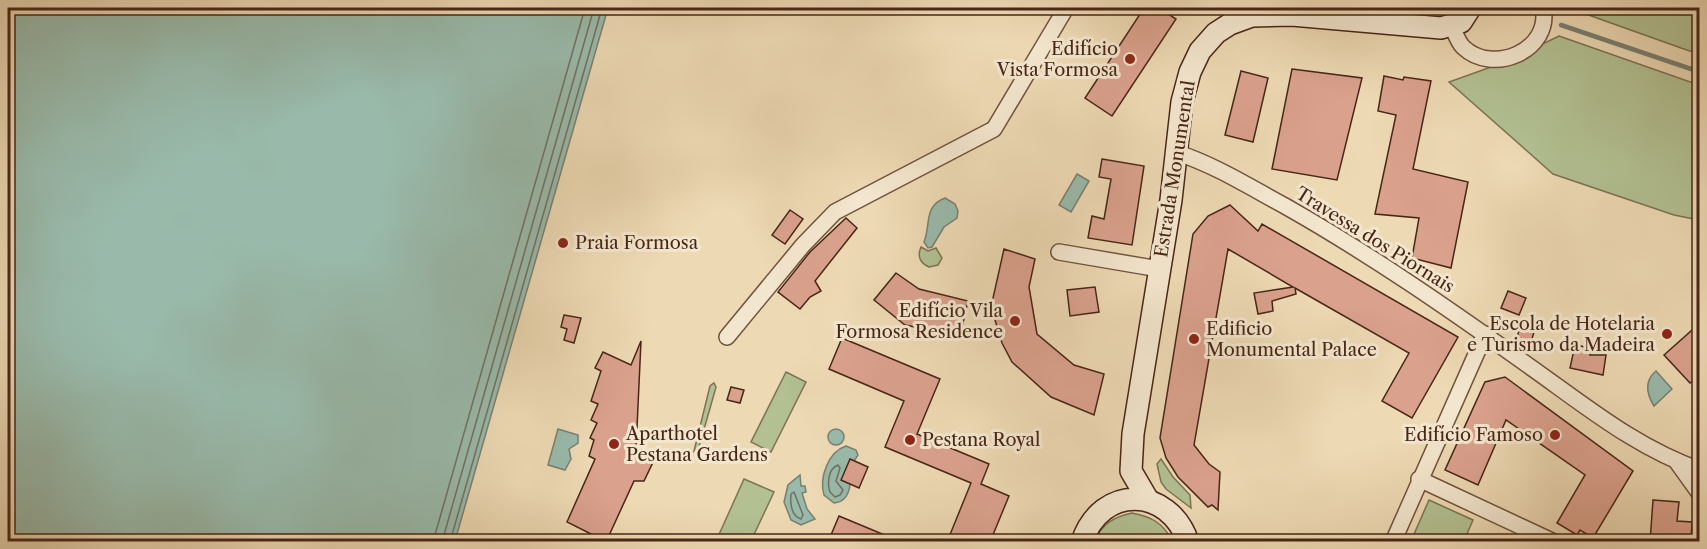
<svg xmlns="http://www.w3.org/2000/svg" width="1707" height="549" font-family="'Libre Caslon Text',serif">
<rect width="100%" height="100%" fill="#edd9b4"/>
<filter id="stains"><feTurbulence type="fractalNoise" baseFrequency=".00333" numOctaves="4"/><feColorMatrix values="0 0 0 0 .2 0 0 0 0 .09 0 0 0 0 .02 0 0 0 .5 -.17"/></filter>
<radialGradient id="worn" r=".72"><stop offset=".6" stop-color="#630" stop-opacity="0"/><stop offset="1" stop-color="#630" stop-opacity=".3"/></radialGradient>
<g fill="#b2c092" stroke="#7d7354" stroke-width="1.5">
<polygon points="1569,8 1699,8 1699,54 1681,48"/>
<polygon points="1559,36 1699,85 1699,220 1674,215 1553,174 1449,82 1505,62"/>
<path d="M921 247 928 251 936 248 942 258 938 265 929 267C920 263 917 256 921 247Z"/>
<polygon points="786,372 806,382 771,452 751,442"/>
<polygon points="714,383 716,387 699,447 694,451 710,386"/>
<polygon points="1161,459 1173,477 1190,495 1191,508 1166,489 1161,482 1157,464"/>
<polygon points="744,479 774,492 751,541 717,539"/>
<polygon points="1429,500 1473,520 1464,541 1411,541"/>
<path d="M1132 513C1153 517 1162 523 1173 541L1093 542C1103 524 1113 517 1132 513Z"/>
</g>
<g fill="#99baab" stroke="#797f70" stroke-width="1.5">
<polygon points="8,8 608,8 455,541 8,541"/>
<polygon points="1077,174 1089,181 1071,212 1059,205"/>
<path d="M945 198 955 204 958 211 957 218 944 227 932 247 928 248 924 242C931 226 923 206 945 198Z"/>
<path d="M1656 371 1672 389 1654 406C1646 393 1644 381 1656 371Z"/>
<polygon points="558,429 578,435 578,443 569,449 571,459 565,470 548,465"/>
<circle cx="836" cy="437" r="8"/>
<path d="M846 446 856 450 858 455 842 480 850 484C849 495 845 502 834 503L824 495C819 478 828 452 846 446Z"/>
<polygon points="800,475 801,486 805,486 806,492 802,493 807,509 815,519 801,525 791,520 784,502 788,485"/>
</g>
<g fill="none" stroke-linecap="round" stroke-linejoin="round">
<g stroke="#707061" stroke-width="1.5">
<path d="M838 465 840 468 836 481 843 490 840 495 835 497 830 492C827 483 828 469 838 465Z"/>
<path d="M794 492 803 515 801 519C791 516 790 503 791 494Z"/>
<polyline points="433,542 585,8"/>
<polyline points="442,542 594,8"/>
<polyline points="450,542 602,8"/>
</g>
<polyline stroke="#797f70" stroke-width="4.5" points="1561,25 1700,72"/>
</g>
<g fill="#daa18d" stroke="#482617" stroke-width="1.5">
<polygon points="1144,8 1159,8 1176,19 1112,116 1085,98"/>
<polygon points="1292,69 1362,78 1337,180 1272,169"/>
<polygon points="1241,71 1268,78 1253,142 1225,135"/>
<polygon points="1384,76 1403,80 1404,77 1431,81 1413,169 1468,182 1451,268 1412,258 1419,218 1375,214 1396,115 1378,111"/>
<polygon points="1102,159 1144,166 1132,245 1088,238 1092,216 1104,219 1111,179 1099,177"/>
<polygon points="1230,205 1258,231 1262,224 1458,337 1412,418 1382,401 1409,353 1295,288 1296,294 1272,301 1273,311 1258,314 1254,293 1293,287 1228,249 1194,445 1209,464 1220,472 1218,510 1212,505 1208,507 1178,477 1166,458 1160,438 1193,234 1208,216"/>
<polygon points="790,210 803,219 785,244 772,235"/>
<polygon points="846,218 857,228 815,281 821,291 810,297 800,309 778,292 810,252"/>
<polygon points="1004,249 1035,259 1029,287 1037,334 1074,365 1104,374 1094,415 1051,397 1012,362 1002,343 991,307"/>
<polygon points="896,273 919,289 968,301 960,336 905,325 874,300"/>
<polygon points="1095,287 1099,312 1070,316 1067,290"/>
<polygon points="1508,291 1526,298 1519,315 1501,308"/>
<polygon points="564,315 581,318 574,343 564,340 567,329 561,327"/>
<polygon points="1700,323 1700,375 1690,383 1664,355"/>
<polygon points="1520,327 1534,332 1529,349 1515,344"/>
<polygon points="842,338 940,379 917,434 989,464 981,484 1009,496 990,542 947,542 971,483 885,447 904,401 829,369"/>
<polygon points="641,341 636,449 655,458 644,481 634,481 606,542 593,542 595,536 567,522 595,459 589,456 594,440 590,438 597,423 591,420 598,404 591,401 601,371 595,368 603,352 631,365"/>
<polygon points="1575,345 1592,348 1590,355 1606,355 1603,375 1570,368"/>
<polygon points="1505,377 1633,471 1593,538 1580,530 1577,535 1557,523 1585,475 1506,420 1478,485 1445,470 1485,382"/>
<polygon points="731,387 744,390 740,403 727,400"/>
<polygon points="850,459 868,467 859,488 841,480"/>
<polygon points="1653,500 1679,502 1677,521 1692,522 1691,542 1650,542"/>
<polygon points="839,516 899,541 828,542"/>
</g>
<g fill="none" stroke-linecap="round" stroke-linejoin="round">
<defs>
<g id="minor">
<path d="M1452 26C1455 33 1458 42 1463 47 1493 76 1552 50 1543 8"/>
<path d="M1175 152C1215 165 1248 186 1285 206 1370 254 1449 309 1529 366 1583 404 1636 448 1700 470"/>
<polyline points="1059,252 1159,269"/>
<polyline points="727,337 803,245 835,212 994,129 1066,8"/>
<polyline points="1677,462 1700,494"/>
<polyline points="1419,479 1554,542"/>
<polyline points="1393,542 1485,334"/>
</g>
<g id="secondary">
<polyline points="1148,500 1131,471 1133,434 1171,200 1182,102 1190,72 1200,51 1216,33 1230,24 1252,16 1292,15 1441,28 1461,22 1470,8"/>
<path d="M1082 542C1101 484 1169 486 1188 542"/>
</g>
</defs>
<use href="#minor" stroke="#71533e" stroke-width="18"/>
<use href="#secondary" stroke="#482617" stroke-width="24"/>
<use href="#minor" stroke="#f3e6ce" stroke-width="15"/>
<use href="#secondary" stroke="#f3e6ce" stroke-width="21"/>
</g>
<g fill="#8f2418" stroke="#f3e6ce" stroke-width="2">
<circle cx="1130" cy="59" r="6"/>
<circle cx="563" cy="243" r="6"/>
<circle cx="1015" cy="321" r="6"/>
<circle cx="1667" cy="334" r="6"/>
<circle cx="1194" cy="339" r="6"/>
<circle cx="1555" cy="435" r="6"/>
<circle cx="910" cy="440" r="6"/>
<circle cx="614" cy="444" r="6"/>
</g>
<g text-anchor="middle" dominant-baseline="central" stroke-width="6" stroke-linejoin="round" paint-order="stroke">
<g font-size="18" fill="#482617" stroke="#f3e6ce" text-anchor="end">
<text x="1118" y="49">Edifício<tspan x="1118" dy="21">Vista Formosa</tspan></text>
<text x="575" y="243" text-anchor="start">Praia Formosa</text>
<text x="1003" y="311">Edifício Vila<tspan x="1003" dy="21">Formosa Residence</tspan></text>
<text x="1655" y="324">Escola de Hotelaria<tspan x="1655" dy="21">e Turismo da Madeira</tspan></text>
<text x="1206" y="329" text-anchor="start">Edificio<tspan x="1206" dy="21">Monumental Palace</tspan></text>
<text x="626" y="434" text-anchor="start">Aparthotel<tspan x="626" dy="21">Pestana Gardens</tspan></text>
<text x="1543" y="435">Edifício Famoso</text>
<text x="922" y="440" text-anchor="start">Pestana Royal</text>
</g>
<g font-size="18" fill="#482617" stroke="#f3e6ce">
<text transform="translate(1175 169) rotate(-81)">Estrada Monumental</text>
<text transform="translate(1375 240) rotate(32)">Travessa dos Piornais</text>
</g>
</g>
<rect width="1707" height="549" fill="none" stroke="#edd9b4" stroke-width="30"/>
<rect x="9" y="9" width="1689" height="531" fill="none" stroke="#482617" stroke-width="3"/>
<rect x="15" y="15" width="1677" height="519" fill="none" stroke="#482617" stroke-width="1.5"/>
<rect width="100%" height="100%" filter="url(#stains)"/>
<rect width="100%" height="100%" fill="url(#worn)"/>
</svg>
